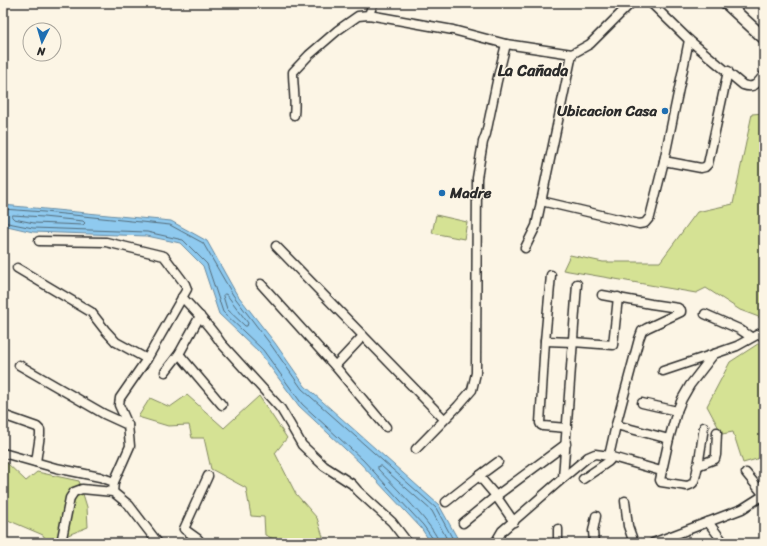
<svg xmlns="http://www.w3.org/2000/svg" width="767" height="546" font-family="Sriracha,sans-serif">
<rect width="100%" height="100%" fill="#fcf5e5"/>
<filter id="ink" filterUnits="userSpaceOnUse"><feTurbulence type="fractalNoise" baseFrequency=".025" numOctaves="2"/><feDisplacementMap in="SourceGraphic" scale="8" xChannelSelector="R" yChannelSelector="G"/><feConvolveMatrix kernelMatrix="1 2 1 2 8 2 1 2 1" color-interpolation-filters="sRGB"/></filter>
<g filter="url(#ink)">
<g fill="#d5e294" stroke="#808660">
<polygon points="764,113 764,319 740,310 706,288 696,293 563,270 570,255 603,262 660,262 697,212 733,204 752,114"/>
<polygon points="436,215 467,222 464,239 432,233"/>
<polygon points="764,340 764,457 743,463 733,432 722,434 707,406 730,362"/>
<polygon points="187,395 224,428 259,396 287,438 275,453 296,494 317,518 325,543 276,543 276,540 265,535 264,517 251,516 246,488 211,469 204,438 192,438 189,425 168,426 138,417 150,398 170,407"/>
<polygon points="3,461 6,462 26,481 37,472 79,481 87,507 88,527 48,543 43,535 3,518"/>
</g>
<polygon fill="#8fcaef" stroke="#678aa1" points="3,205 171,221 207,241 236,293 275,343 305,386 439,505 460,543 431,543 421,528 360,463 299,406 260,353 219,314 203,266 180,243 147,236 33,232 3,225"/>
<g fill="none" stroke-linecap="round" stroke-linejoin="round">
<g stroke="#536b79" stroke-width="1">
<polyline points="3,209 44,212 170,225 203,243 233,295 271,345 302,389 436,508 455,543"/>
<polygon points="13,215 43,217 83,221 85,223 83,225 34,223 14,219 12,217"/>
<polyline points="3,222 33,228 147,232 183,240 207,264 223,312 263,350 302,404 363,460 423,525 433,539 434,543"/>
<polygon points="225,294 227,295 248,323 247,326 245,326 227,309 223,296"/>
<path d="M439 543C438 529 390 482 378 469V466H381L432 511 449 543"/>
</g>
<defs>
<g id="street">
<path d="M651 3 689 40 743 85C755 89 757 83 764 75"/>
<polyline points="369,15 373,3"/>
<path d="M294 115C296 101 293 87 293 72L309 55 338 30 358 16 369 15 453 30 506 44 572 54 590 44 631 3"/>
<polyline points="664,161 701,168 705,167 708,164 728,71"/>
<polyline points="541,201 639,224 645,223 650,217 664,161 689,40"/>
<polyline points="39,241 106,242 164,256 185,284 187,289 147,359 120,398 119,405 128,425 130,446 114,482 113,492"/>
<polyline points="276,246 444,419"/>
<polyline points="525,248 536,226 572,54"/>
<polyline points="17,268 91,312 105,330 116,342 147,359"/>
<polyline points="551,275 545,341 540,423 541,425 543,426 567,428"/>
<polyline points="261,284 335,366 386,427"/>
<path d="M182 297C196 312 210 326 221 343L281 409 290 424 302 445 324 466 352 484 358 491 392 522 408 543"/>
<polyline points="705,314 739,329 751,337"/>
<polyline points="545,341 573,342 613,345 618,297"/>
<polyline points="179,354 222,405"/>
<polyline points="19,365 104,414 128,425"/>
<polyline points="335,366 363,336"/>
<polyline points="663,371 714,354"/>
<polyline points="165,372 179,354 200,316"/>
<polyline points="642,403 677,411"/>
<polyline points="3,415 37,427 40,430 40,435 36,462"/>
<polyline points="616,425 669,439"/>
<path d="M704 427C702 438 698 476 693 483 691 485 690 485 687 486L661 482 660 480 669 439 677 411 682 399 690 385 714 354 737 346 764 331"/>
<polyline points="416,449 458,406 472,390 476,373 477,178 483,142 486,134 497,81 506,44"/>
<polyline points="3,453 56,468 100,477 114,482"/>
<polyline points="697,466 715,459 716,455 717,432"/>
<polyline points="746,473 764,495"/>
<polyline points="479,476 496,496 514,522"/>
<polyline points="563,478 588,457 595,454 609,456 661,471"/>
<polyline points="583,479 608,462 610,460 609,456 616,425 639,339 642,331 647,328 681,312 681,310 678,308 651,304 602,295"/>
<polyline points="625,501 628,526 634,543"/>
<polyline points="446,502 479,476 498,462"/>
<polyline points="708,522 724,543"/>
<polyline points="463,523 496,496 566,444"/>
<polyline points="61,543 70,498 74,492 82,489 113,492 129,505 158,543"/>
<polyline points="201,543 198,539 184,529 208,476"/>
<polyline points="495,543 502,531 563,478 577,284"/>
<polyline points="558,543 558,529"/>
<polyline points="594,543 593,531 596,516"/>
<polyline points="653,543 742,509 764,495"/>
</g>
<polyline id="secondary" points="726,3 764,38"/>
</defs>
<use href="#street" stroke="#2b2b2b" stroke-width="11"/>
<use href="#secondary" stroke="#2b2b2b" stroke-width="14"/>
<use href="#street" stroke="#fcf5e5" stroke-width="8"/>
<use href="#secondary" stroke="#fcf5e5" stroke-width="11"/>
</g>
</g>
<g fill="#1f6fb2" stroke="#fcf5e5" stroke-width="1.5">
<circle cx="665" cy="111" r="4"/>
<circle cx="442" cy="193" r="4"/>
</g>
<g text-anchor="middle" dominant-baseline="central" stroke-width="3" stroke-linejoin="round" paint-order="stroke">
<g font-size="15" font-weight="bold" fill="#2b2b2b" stroke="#fcf5e5" text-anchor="end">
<text x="657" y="111">Ubicacion Casa</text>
<text x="450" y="193" text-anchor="start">Madre</text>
</g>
<g font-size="16" font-weight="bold" fill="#2b2b2b" stroke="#fcf5e5">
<text x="533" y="70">La Cañada</text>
</g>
</g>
<rect width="767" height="546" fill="none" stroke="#fcf5e5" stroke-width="16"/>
<rect x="8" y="8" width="751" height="530" fill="none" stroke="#2b2b2b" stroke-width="1.5" filter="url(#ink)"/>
<g transform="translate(42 42) rotate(185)"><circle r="19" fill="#fcf5e5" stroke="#a8a49b"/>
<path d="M0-3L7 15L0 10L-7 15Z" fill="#1f6fb2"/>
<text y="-6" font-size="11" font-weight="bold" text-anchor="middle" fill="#2b2b2b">N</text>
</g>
</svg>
